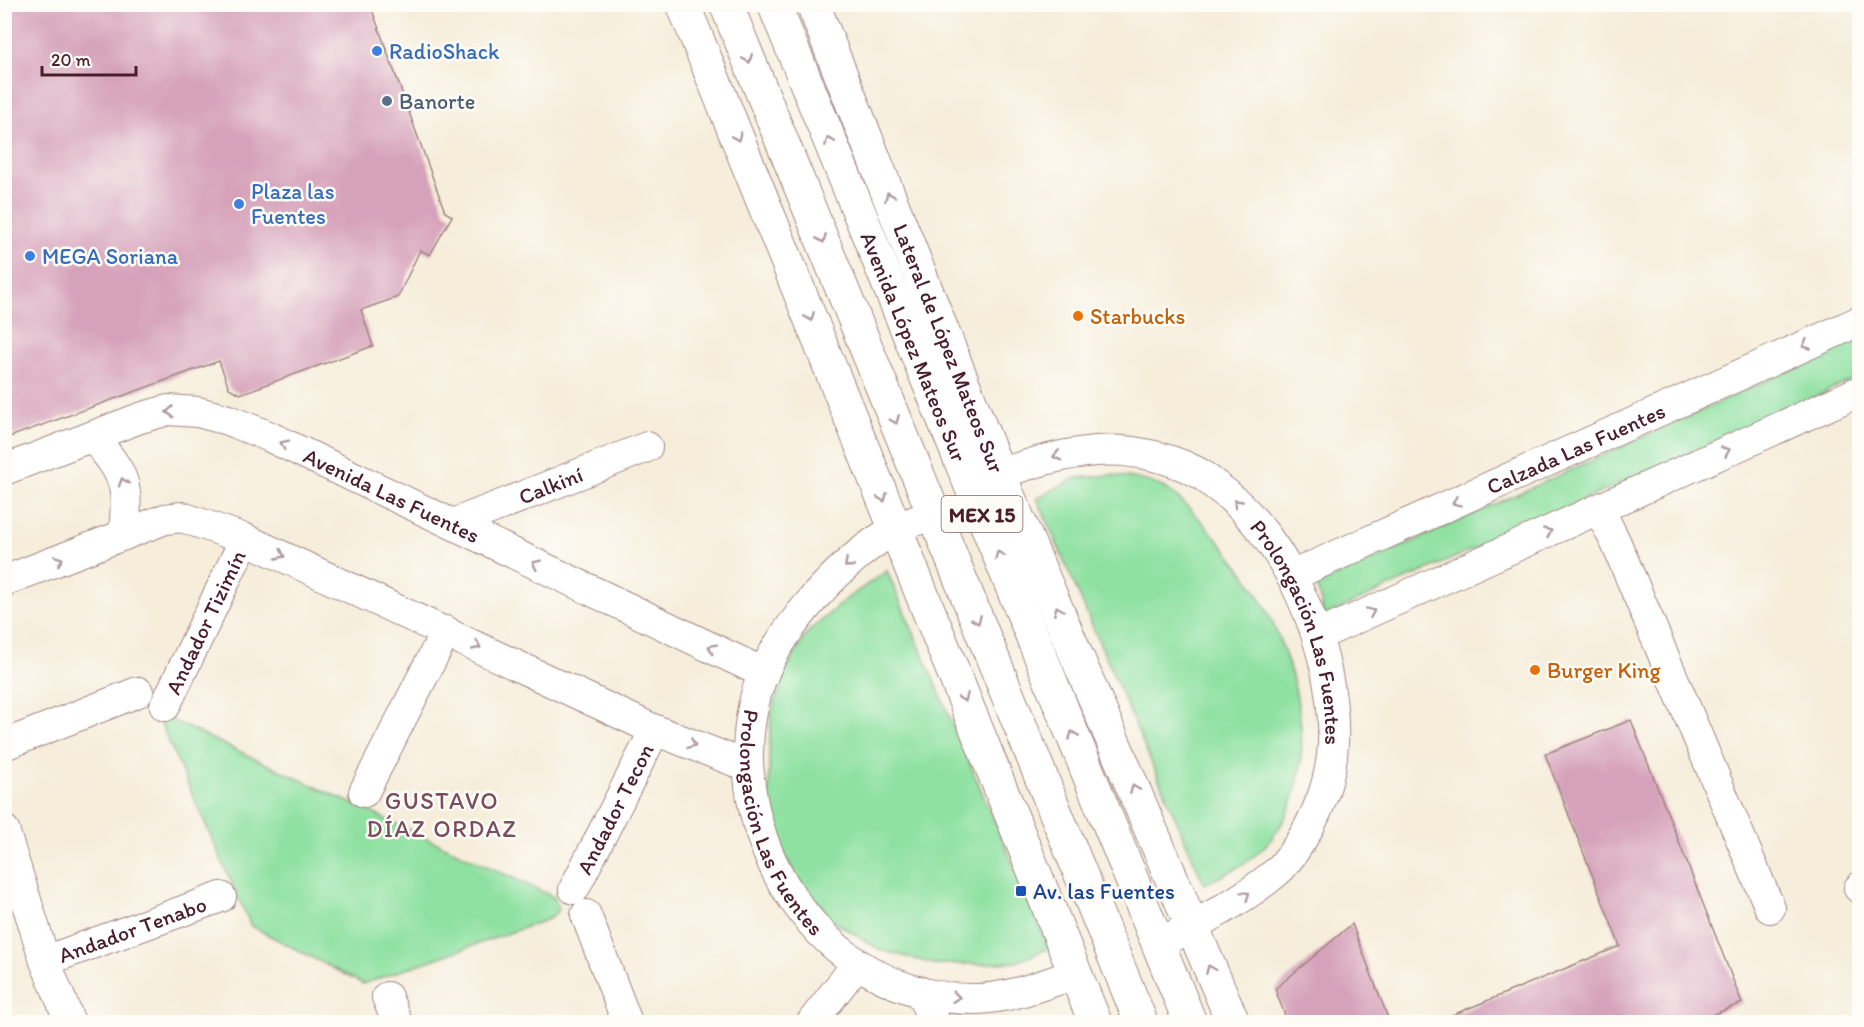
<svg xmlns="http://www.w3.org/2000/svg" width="1864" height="1027" font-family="Itim,sans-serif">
<rect width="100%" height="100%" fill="#fdfcf7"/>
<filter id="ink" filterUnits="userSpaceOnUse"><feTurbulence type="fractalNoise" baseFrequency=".0167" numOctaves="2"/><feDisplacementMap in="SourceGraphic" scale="12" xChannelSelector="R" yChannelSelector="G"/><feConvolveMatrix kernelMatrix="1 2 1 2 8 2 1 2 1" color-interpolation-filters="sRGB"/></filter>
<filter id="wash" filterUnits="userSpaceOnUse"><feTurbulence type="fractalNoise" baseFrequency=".008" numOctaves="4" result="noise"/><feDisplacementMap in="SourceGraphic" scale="24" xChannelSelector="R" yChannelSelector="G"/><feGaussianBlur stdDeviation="1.35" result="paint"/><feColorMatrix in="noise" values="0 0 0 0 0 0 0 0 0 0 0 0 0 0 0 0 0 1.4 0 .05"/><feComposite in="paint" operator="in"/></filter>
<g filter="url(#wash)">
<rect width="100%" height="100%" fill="#f6edda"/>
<g fill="#8fe1a1" stroke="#6c8066" stroke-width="1.5">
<polygon points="1859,339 1859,377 1324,616 1317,585"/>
<path d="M1111 475C1129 477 1147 479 1164 488 1182 498 1197 517 1211 532 1232 556 1254 583 1268 613 1297 674 1317 752 1286 816 1268 852 1240 869 1204 884L1037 498 1076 478Z"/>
<polygon points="887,571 1049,948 1016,962 979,964 934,964 880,950 835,922 802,885 781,849 769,812 769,755 771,713 785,671 807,633 846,599"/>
<polygon points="156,713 554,897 559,910 549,919 363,984 251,926"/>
</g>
<g id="blocks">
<g fill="#d6a1ba">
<polygon points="4,4 370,4 445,212 452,216 430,255 420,250 398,297 361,310 373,346 240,394 229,388 219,361 4,439"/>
<polygon points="1631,720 1742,1003 1692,1023 1433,1023 1620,946 1545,754"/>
<polygon points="1352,924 1390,1023 1288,1023 1275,989"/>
</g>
</g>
</g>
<g filter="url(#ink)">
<use href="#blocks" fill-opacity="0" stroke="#a08682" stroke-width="1.5"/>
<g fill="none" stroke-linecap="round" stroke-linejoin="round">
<defs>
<g id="street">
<path d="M93 437C127 478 128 483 124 535"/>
<path id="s1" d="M4 470 140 418 168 410 198 412 228 420 268 436 764 673"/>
<path id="s2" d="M999 474C1068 451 1123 437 1193 470 1201 473 1208 480 1215 485 1289 537 1337 655 1333 744 1331 789 1310 834 1281 868 1276 873 1269 878 1264 882 1231 907 1194 925 1158 944"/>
<polyline points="1599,509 1616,543 1770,908"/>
<path id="s3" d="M934 514C921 519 908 523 896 529 843 557 774 634 757 691 716 833 821 1000 975 999 1009 999 1044 984 1075 974"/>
<path id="s4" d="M453 524 647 447"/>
<path id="s5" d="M1291 576 1860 321"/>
<polyline points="4,581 165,519 182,517 245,539 655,730 747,766"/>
<polyline points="1317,636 1860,391"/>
<path id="s6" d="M165 706 245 539"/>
<polyline points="4,745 138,692"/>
<polyline points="364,792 446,631"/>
<polyline points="4,830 45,961 70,1022"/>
<polyline points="1859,888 1860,887"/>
<path id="s7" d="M574 889 655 730"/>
<polyline points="586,915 627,1022"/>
<path id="s8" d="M45 961 221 897"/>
<polyline points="919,991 935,1022"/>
<polyline points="387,997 397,1022"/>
<polyline points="812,1022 857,964"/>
</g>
<g id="secondary">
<polyline points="683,4 1095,1022"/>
<path id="s9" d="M813 4 999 474 1233 1022"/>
</g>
<g id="primary">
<polyline points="726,4 1141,1022"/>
<path id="s10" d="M774 4 1190 1022"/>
</g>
</defs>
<use href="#street" stroke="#a08682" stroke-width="32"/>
<use href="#secondary" stroke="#a08682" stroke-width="35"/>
<use href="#primary" stroke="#a08682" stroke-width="35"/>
<use href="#street" stroke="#fff" stroke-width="30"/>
<use href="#secondary" stroke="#fff" stroke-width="33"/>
<use href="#primary" stroke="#fff" stroke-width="33"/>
</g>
<defs><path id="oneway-chevron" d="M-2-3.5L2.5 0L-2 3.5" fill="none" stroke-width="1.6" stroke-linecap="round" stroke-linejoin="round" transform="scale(1.5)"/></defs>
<g stroke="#ae9aa0">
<use href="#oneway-chevron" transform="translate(748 59) rotate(68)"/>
<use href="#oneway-chevron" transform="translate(737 137) rotate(68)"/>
<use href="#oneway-chevron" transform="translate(829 141) rotate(-112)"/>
<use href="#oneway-chevron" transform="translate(889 196) rotate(-112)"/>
<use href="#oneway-chevron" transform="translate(822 239) rotate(68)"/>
<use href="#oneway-chevron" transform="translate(810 317) rotate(68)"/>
<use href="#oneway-chevron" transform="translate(1806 345) rotate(156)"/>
<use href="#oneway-chevron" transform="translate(170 412) rotate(176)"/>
<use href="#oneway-chevron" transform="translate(895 420) rotate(68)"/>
<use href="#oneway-chevron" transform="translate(284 444) rotate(-154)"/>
<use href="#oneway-chevron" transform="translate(1726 451) rotate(-24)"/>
<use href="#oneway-chevron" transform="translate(1057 456) rotate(167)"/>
<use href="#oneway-chevron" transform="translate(123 482) rotate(-108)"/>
<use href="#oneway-chevron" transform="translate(883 498) rotate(68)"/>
<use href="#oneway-chevron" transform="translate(1456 502) rotate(156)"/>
<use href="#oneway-chevron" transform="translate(1237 503) rotate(-134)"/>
<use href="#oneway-chevron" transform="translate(1548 532) rotate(-24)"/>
<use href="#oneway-chevron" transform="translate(281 555) rotate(25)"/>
<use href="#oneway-chevron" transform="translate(999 555) rotate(-112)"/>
<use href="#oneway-chevron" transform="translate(59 560) rotate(-21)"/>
<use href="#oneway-chevron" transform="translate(536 564) rotate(-154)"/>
<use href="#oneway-chevron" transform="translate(848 564) rotate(139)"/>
<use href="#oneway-chevron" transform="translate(1058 610) rotate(-113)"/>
<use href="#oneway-chevron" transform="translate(1371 612) rotate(-24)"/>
<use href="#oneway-chevron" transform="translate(977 620) rotate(68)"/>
<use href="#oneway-chevron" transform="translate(477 646) rotate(25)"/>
<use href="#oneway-chevron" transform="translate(712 648) rotate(-154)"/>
<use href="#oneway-chevron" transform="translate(964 698) rotate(68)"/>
<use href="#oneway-chevron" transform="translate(1073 735) rotate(-112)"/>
<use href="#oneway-chevron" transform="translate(692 744) rotate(21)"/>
<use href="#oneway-chevron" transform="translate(1134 789) rotate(-113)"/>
<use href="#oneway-chevron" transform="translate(1246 895) rotate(-35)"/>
<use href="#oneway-chevron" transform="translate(1210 969) rotate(-113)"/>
<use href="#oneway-chevron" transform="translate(956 997) rotate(6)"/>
</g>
</g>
<g fill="#3f7fe0" stroke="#fdfcf7" stroke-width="2">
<circle cx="377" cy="51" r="6"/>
<circle cx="239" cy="204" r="6"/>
<circle cx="30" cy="256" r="6"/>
</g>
<circle fill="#5c6f8a" stroke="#fdfcf7" stroke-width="2" cx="387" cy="101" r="6"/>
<g fill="#e8710a" stroke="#fdfcf7" stroke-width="2">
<circle cx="1078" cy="316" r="6"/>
<circle cx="1535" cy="670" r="6"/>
</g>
<rect fill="#1a4fb4" stroke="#fdfcf7" stroke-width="2" x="1015" y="885" width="12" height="12" rx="3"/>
<g text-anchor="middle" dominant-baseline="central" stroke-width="5" stroke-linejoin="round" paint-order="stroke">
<rect fill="#fdfcf7" stroke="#806168" stroke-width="1.5" x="941.5" y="496" width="81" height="36" rx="4.5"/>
<g font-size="21" font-weight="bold" fill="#4a1f2b">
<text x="982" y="514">MEX 15</text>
</g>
<g font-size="22" fill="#366cbe" stroke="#fdfcf7" text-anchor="start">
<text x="389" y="51">RadioShack</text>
<text x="251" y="191">Plaza las<tspan x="251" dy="25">Fuentes</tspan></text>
<text x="42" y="256">MEGA Soriana</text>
</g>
<g font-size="22" fill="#4e5e75" stroke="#fdfcf7" text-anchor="start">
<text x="399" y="101">Banorte</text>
</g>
<g font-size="22" fill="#c56008" stroke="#fdfcf7" text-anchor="start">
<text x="1090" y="316">Starbucks</text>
<text x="1547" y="670">Burger King</text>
</g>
<g font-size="22" fill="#4a1f2b" stroke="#fdfcf7">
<text stroke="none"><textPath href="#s10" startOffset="370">Avenida López Mateos Sur</textPath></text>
<text stroke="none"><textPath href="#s9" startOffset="370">Lateral de López Mateos Sur</textPath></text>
<text stroke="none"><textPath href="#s5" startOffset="312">Calzada Las Fuentes</textPath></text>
<text stroke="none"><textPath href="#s4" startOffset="105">Calkiní</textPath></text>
<text stroke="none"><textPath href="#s1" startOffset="416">Avenida Las Fuentes</textPath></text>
<text stroke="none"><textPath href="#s6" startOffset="93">Andador Tizimín</textPath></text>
<text stroke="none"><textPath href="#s2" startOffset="402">Prolongación Las Fuentes</textPath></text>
<text stroke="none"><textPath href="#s7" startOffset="90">Andador Tecon</textPath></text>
<text stroke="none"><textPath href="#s3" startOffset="398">Prolongación Las Fuentes</textPath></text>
<text stroke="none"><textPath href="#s8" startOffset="93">Andador Tenabo</textPath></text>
</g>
<g font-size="22" fill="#164399" stroke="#fdfcf7" text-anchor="start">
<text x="1033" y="891">Av. las Fuentes</text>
</g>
<g font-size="24" letter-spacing="1.5" fill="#7b4c5d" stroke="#fdfcf7">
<text x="442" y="800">GUSTAVO<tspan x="442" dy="28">DÍAZ ORDAZ</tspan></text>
</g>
</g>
<rect width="1864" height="1027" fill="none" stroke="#fdfcf7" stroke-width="24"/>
<path d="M42 66v9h94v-9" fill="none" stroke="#4a1f2b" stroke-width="3"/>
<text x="51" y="66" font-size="18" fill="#4a1f2b" stroke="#fdfcf7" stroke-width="4.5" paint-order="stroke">20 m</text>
</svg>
